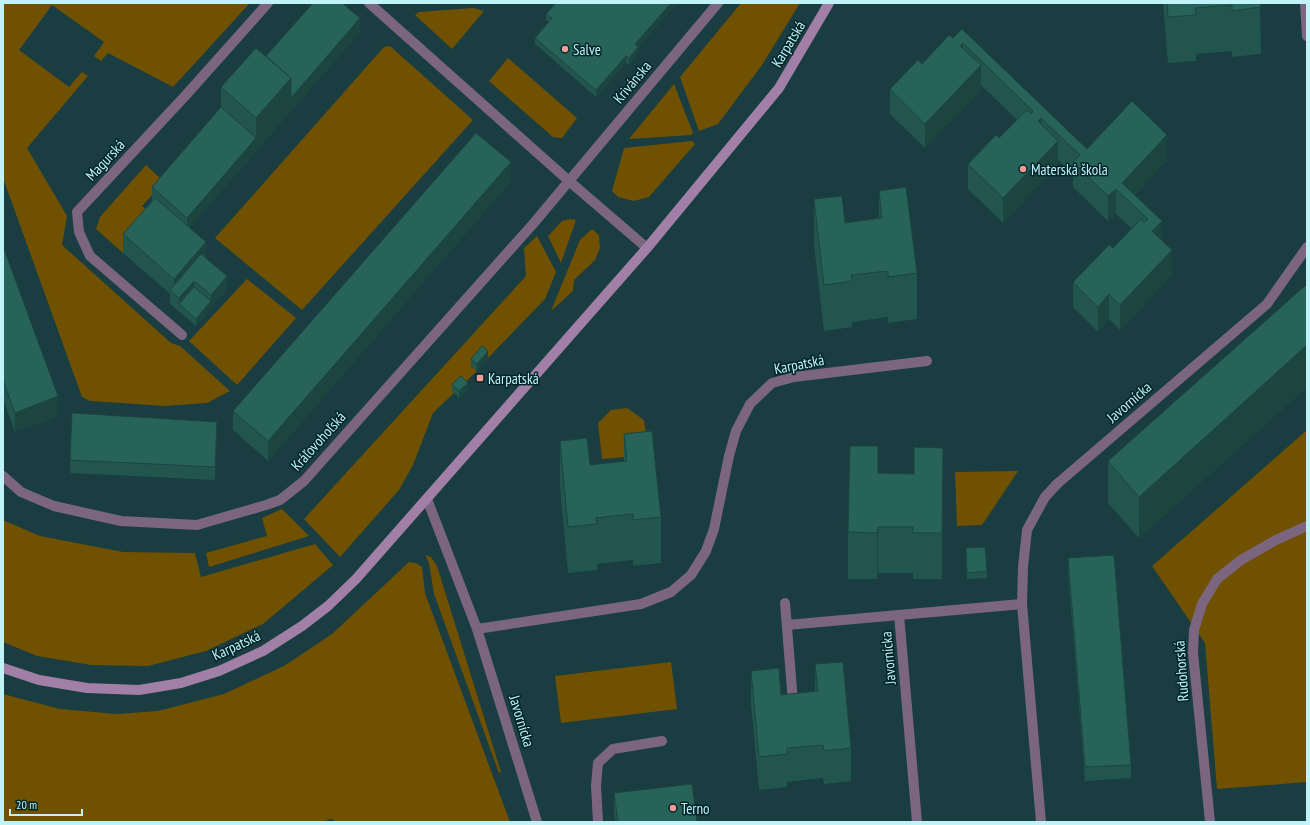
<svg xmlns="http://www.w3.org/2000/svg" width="1310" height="825" font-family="'PT Sans Narrow',sans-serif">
<rect width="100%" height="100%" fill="#193d40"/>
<g fill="#705102">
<polygon points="3,3 250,3 173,87 108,53 101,61 94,56 104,42 52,5 19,50 69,87 82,72 88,76 27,148 67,216 62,245 171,343 180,346 230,391 207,403 165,406 90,401 82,397 3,178"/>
<polygon points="741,3 800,3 762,65 718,124 699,131 680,77"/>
<polygon points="473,8 484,11 452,49 415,15 419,12"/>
<polygon points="390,46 473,120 302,310 215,238 384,47"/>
<polygon points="508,58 577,118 562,138 553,137 489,81"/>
<polygon points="674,84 693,133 691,135 629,139"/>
<polygon points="692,141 695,144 649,197 634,201 618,197 612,191 624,148"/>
<polygon points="146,165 164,182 142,206 155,217 123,253 96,229 100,217"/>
<polygon points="570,219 576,220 561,263 548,236 562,221"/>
<polygon points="592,229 599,235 600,248 595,260 574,280 573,291 551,311 580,240"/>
<polygon points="537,236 556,272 545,299 488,358 482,353 471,366 477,371 433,413 413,465 399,490 340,557 304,519 526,276 524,248"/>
<polygon points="247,279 296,318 237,385 189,341"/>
<polygon points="627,408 644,420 649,455 602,459 598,423 611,410"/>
<polygon points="1307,430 1307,782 1217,789 1205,643 1152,566"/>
<polygon points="1018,471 982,525 957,526 955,472"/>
<polygon points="282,509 309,536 209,567 206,553 267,536 262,518"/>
<polygon points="3,520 40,536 123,552 195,553 201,577 315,544 333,565 263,624 206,651 148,666 91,665 37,656 3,642"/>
<polygon points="425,555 431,557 437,566 501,772 499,773 434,594 429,563"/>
<polygon points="409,562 416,563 422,567 425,593 510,822 336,822 332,819 320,822 3,822 3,694 60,709 116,714 158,711 224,694 284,666 332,634"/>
<polygon points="671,662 677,709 561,723 555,676"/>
</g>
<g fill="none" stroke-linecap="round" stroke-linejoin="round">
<g stroke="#7c667f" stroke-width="10">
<polyline points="785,603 793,702"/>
<polyline points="899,615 917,822"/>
<polyline points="598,822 596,786 598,763 613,749 662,741"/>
</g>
<g stroke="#7c667f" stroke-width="10">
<polyline points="369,3 569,181 647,248"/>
<polyline points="1305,3 1307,36"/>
<polyline points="182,335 90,256 79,232 77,212 186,95 268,3"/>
<polyline points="3,476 21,492 54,506 121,521 197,525 266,505 280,500 304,481 533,224 718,3"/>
<polyline points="427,499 477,629 537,822"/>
<polyline points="787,625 1022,604"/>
<polyline points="477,629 641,604 671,592 691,575 706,551 714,529 729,456 736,431 750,404 772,383 794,377 927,361"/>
<polyline points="1041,822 1022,604 1023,567 1027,530 1045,497 1057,484 1267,304 1307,247"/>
<polyline points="1210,822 1193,653 1194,630 1202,604 1217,579 1241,560 1276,540 1307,526"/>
</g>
<polyline stroke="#a27fa7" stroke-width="10" points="3,668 39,680 87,688 139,690 181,683 219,671 263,651 302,626 328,606 356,579 647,248 779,88 829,3"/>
</g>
<g fill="#22554d">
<polygon points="552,3 677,3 638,48 638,54 629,65 626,63 596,97 535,44 535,38 549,22 546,20 546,14 554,5"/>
<polygon points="1163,3 1260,3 1261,54 1232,57 1232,51 1196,54 1196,61 1168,63"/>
<polygon points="962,29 1087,149 1167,160 1134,195 1162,241 1172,275 1120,330 1109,319 1098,332 1073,307 1073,282 1113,248 1132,229 1116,214 1108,221 1073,187 1073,174 1058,160 1058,165 1003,223 968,189 968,164 999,138 1017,120 981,85 981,90 925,148 890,114 890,89 953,38"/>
<polygon points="360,32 189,228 206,258 227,289 196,326 170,304 170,294 123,253 123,234 152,201 152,187 221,107 221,87 266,56"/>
<polygon points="511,181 268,461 233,430 233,411"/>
<polygon points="879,191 917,273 917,319 888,323 888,317 852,322 852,327 824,331 814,245 814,199 845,223 879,218"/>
<polygon points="3,246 58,416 15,432 3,399"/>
<polygon points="1307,284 1307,387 1139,538 1108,503 1108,461"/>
<polygon points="488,358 477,371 471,366 471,359"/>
<polygon points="452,384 468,390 459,398 452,391"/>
<polygon points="624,434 661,517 661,563 633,566 633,560 597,564 597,570 568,573 560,487 560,441 590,465 624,461"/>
<polygon points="217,435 215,480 70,473 70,460"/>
<polygon points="943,448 942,579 913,579 913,573 878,573 877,579 848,579 848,532 878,473 914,474"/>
<polygon points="966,548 987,571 987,578 967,579"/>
<polygon points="1068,558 1131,765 1131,778 1085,781 1068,572"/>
<polygon points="815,664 851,748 851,781 824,784 823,778 787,782 787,787 759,790 751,704 751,671 781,695 815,692"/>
<polygon points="614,793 697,822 615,822 614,813"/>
</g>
<g fill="#1c453f">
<polygon points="671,3 677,3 638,48 638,54 629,65 629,58 635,44"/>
<polygon points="360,18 360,32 187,231 187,218 256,138 256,118 291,78"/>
<polygon points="963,43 963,68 960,46"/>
<polygon points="626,56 626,63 596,97 596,90"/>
<polygon points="981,65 981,90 925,148 925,124"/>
<polygon points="1041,118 1041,143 1038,121"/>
<polygon points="1167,135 1167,160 1128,201 1122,183"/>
<polygon points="1058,141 1058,165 1003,223 1003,198"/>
<polygon points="511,162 511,181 268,461 268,441"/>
<polygon points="1116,189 1116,214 1108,221 1108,196"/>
<polygon points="1162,221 1162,246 1152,231"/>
<polygon points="206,242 206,262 174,294 174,279"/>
<polygon points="1172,250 1172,275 1120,330 1120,305"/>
<polygon points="227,276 227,289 196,326 196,319 211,301 211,295"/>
<polygon points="194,281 194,294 179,304 179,298"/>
<polygon points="1109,294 1109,319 1098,332 1098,307"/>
<polygon points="1307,345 1307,387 1139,538 1139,497"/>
<polygon points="488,351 488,358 477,371 477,364"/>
<polygon points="468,383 468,390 459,398 459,391"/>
<polygon points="58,396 58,416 15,432 15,413"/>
<polygon points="217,422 217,435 215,480 215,467"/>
<polygon points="943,494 942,579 942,533"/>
<polygon points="878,527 878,573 877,579 877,533"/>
</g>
<g fill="#28635a" stroke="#1c453f">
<polygon points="313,3 342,3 360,18 291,98 291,78 266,56"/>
<polygon points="556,3 671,3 635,44 638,47 629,58 626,56 596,90 535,38 552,18 546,14"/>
<polygon points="1167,3 1260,3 1261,7 1232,11 1232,5 1195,8 1196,15 1168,17"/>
<polygon points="962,29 1087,149 1132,101 1167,135 1122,183 1162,221 1152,231 1172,250 1120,305 1109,294 1098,307 1073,282 1109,245 1113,248 1141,219 1144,223 1148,219 1116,189 1108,196 1073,162 1080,155 1041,118 1038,121 1058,141 1003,198 968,164 996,135 999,138 1027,110 1031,114 1033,111 963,43 960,46 981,65 925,124 890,89 918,60 922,64 949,35 953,38"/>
<polygon points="256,48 291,78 256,118 221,87"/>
<polygon points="221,107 256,138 187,218 152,187"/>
<polygon points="476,133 511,162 268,441 233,411"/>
<polygon points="906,187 917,273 888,277 888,271 851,275 852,281 824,285 814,199 842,196 845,223 882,218 879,191"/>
<polygon points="155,198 206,242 174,279 123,234"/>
<polygon points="3,246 58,396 15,413 3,380"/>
<polygon points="201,254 227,276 211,295 194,281 179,298 170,290"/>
<polygon points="1307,284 1307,345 1139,497 1108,461"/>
<polygon points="194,287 211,301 196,319 179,304"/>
<polygon points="482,346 488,351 477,364 471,359"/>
<polygon points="461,376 468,383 459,391 452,384"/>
<polygon points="72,413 217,422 215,467 70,460"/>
<polygon points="652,431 661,517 633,520 633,514 613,516 596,518 597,524 568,527 560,441 587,438 590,465 627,461 624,434"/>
<polygon points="850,446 878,446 878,473 914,474 914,447 943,448 942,533 913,533 913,527 878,527 877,533 848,532"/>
<polygon points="985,547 987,571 967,573 966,548"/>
<polygon points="1114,555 1131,765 1085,767 1068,558"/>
<polygon points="843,662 851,748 824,751 823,745 787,748 787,754 759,757 751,671 779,668 781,695 818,691 815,664"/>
<polygon points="692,784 697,822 618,822 614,793"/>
<polygon points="1307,821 1307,822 1290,822"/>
</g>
<g fill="#f59b97" stroke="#002427" stroke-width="1.5">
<circle cx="565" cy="49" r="4"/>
<circle cx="1023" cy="169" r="4"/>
<rect x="476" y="374" width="8" height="8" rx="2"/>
<circle cx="673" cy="808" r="4"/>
</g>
<g text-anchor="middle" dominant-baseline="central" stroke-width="3" stroke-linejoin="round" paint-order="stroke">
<g font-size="15" fill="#c0f3f8" stroke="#002427">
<text transform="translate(788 44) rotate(-59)">Karpatská</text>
<text transform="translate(632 82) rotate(-50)">Krivánska</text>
<text transform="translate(105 160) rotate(-47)">Magurská</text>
<text transform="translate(799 364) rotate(-11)">Karpatská</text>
<text transform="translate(1129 402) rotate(-41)">Javornícka</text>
<text transform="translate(318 441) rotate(-48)">Kráľovohoľská</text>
<text transform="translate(236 645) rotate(-25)">Karpatská</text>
<text transform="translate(888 658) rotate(-95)">Javornícka</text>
<text transform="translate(1181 671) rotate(-94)">Rudohorská</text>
<text transform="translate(522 721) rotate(73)">Javornícka</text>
</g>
<g font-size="15" fill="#c0f3f8" stroke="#002427" text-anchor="start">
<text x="573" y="49">Salve</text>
<text x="1031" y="169">Materská škola</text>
<text x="488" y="378">Karpatská</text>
<text x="681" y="808">Terno</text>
</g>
</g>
<rect width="1310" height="825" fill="none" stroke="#c0f3f8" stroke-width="8"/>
<path d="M10 809v6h72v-6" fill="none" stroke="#c0f3f8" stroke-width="2"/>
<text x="16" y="809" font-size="12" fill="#c0f3f8" stroke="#002427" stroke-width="3" paint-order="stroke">20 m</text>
</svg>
